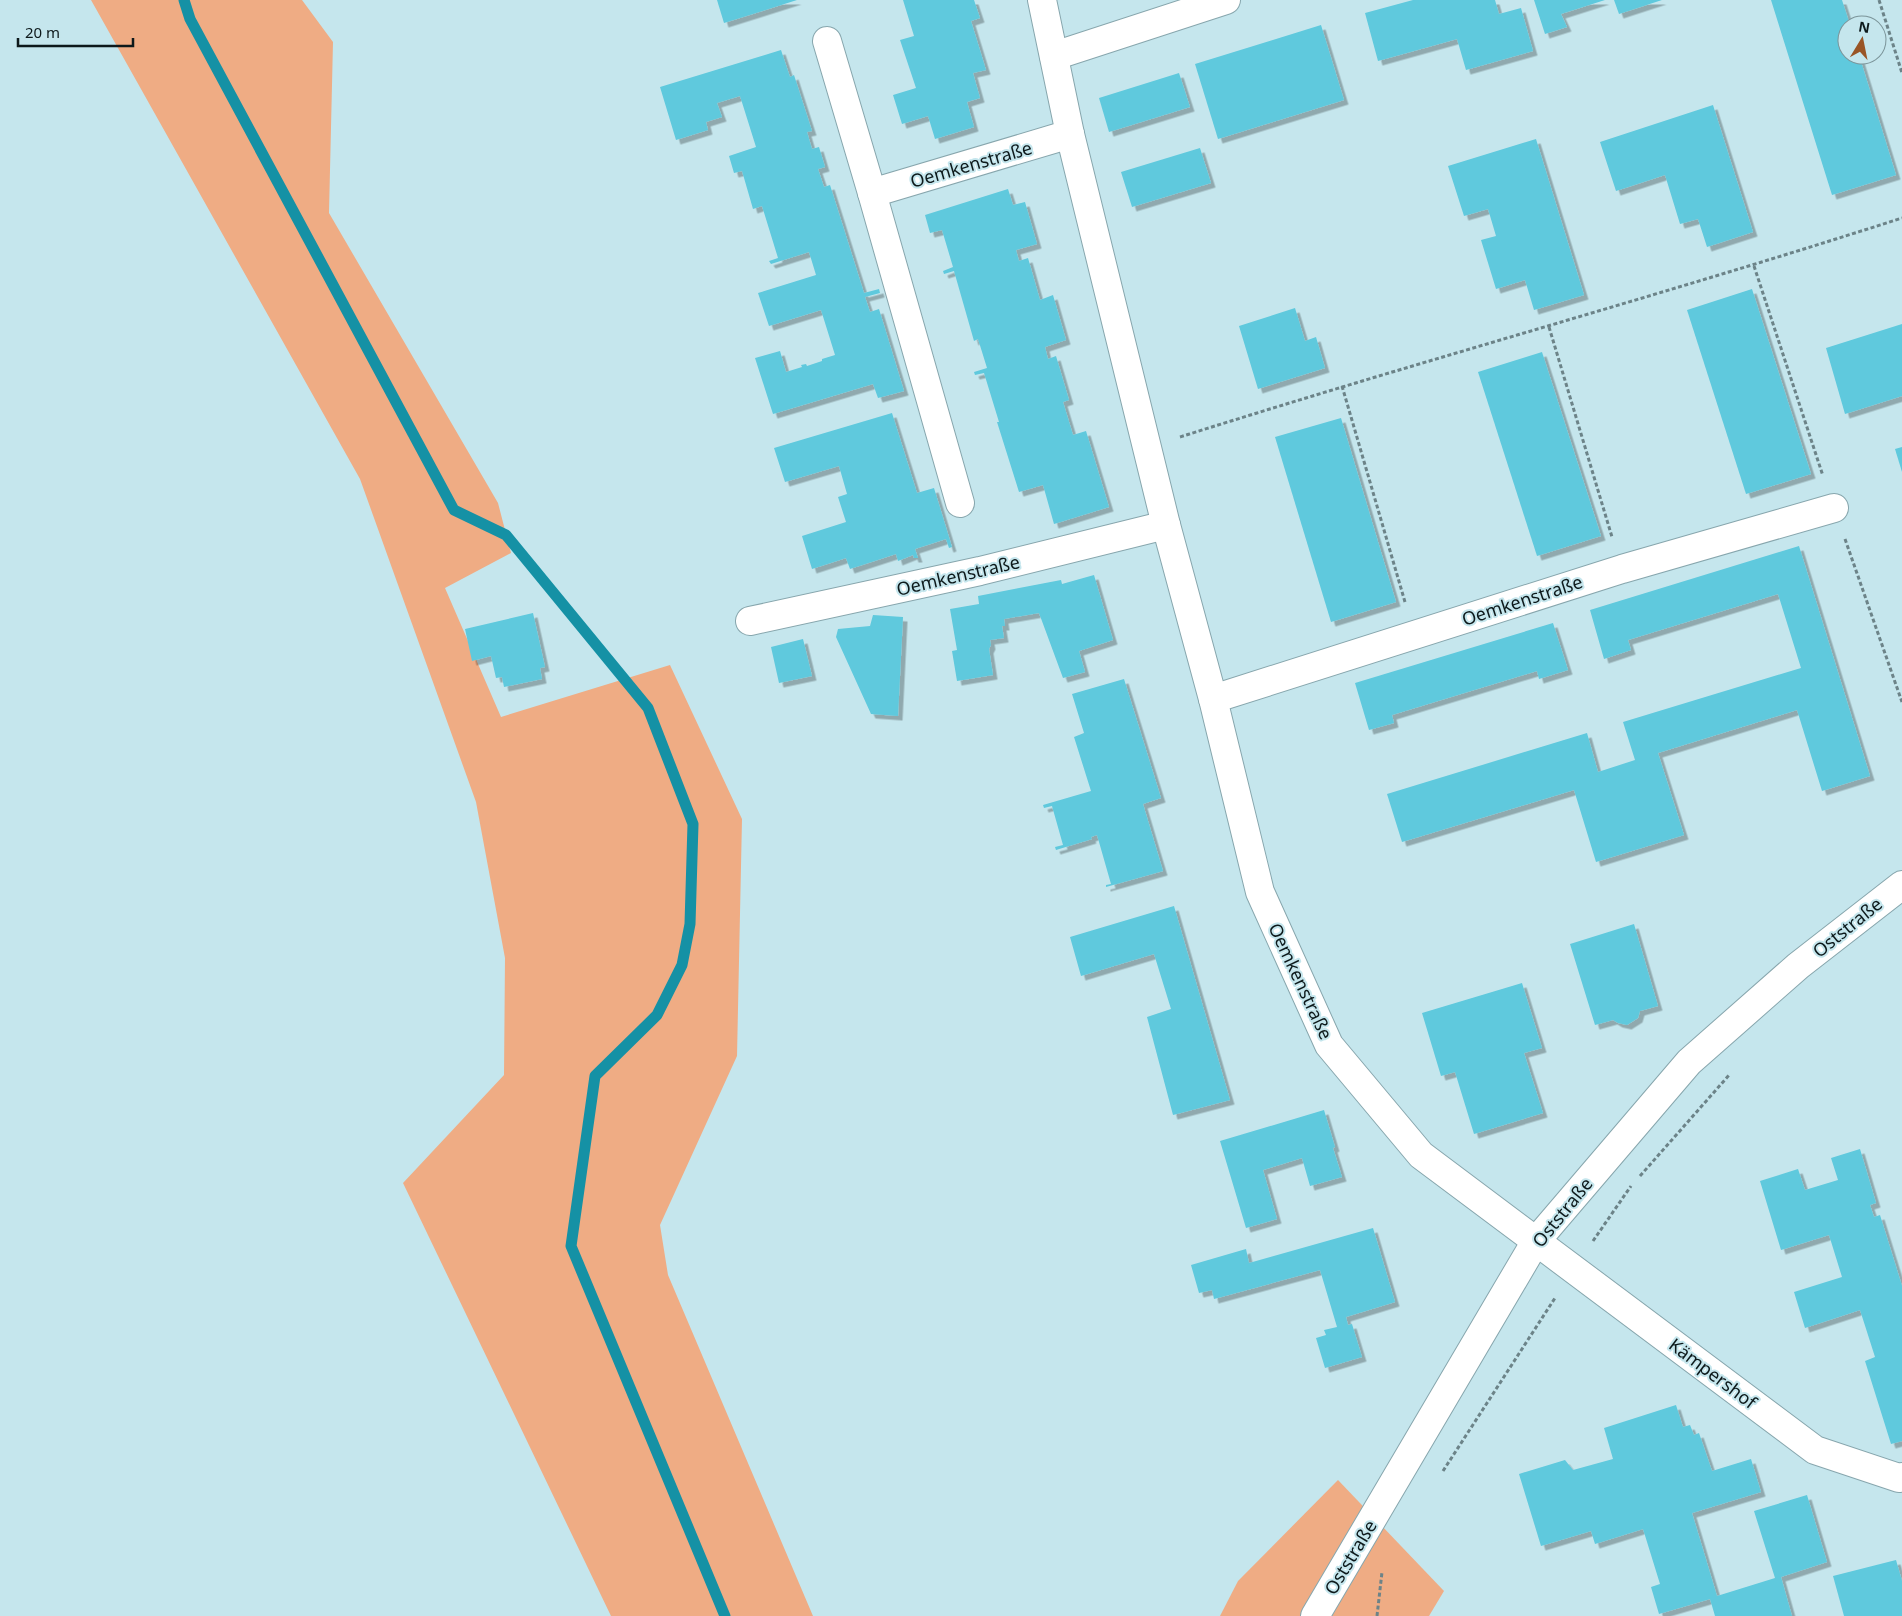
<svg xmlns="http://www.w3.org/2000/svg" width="1902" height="1616" font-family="'Noto Sans',sans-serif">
<defs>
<filter id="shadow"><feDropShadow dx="4.5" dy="4.5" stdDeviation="0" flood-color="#0004"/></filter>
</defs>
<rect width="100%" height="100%" fill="#c5e6ed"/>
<g fill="#efac84">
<polygon points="91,0 302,0 333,42 329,213 498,503 511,553 445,588 501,717 670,665 742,819 737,1056 660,1225 668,1275 813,1616 611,1616 403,1183 504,1075 505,958 476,802 360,479"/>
<polygon points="1338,1480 1444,1591 1429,1616 1220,1616 1238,1581"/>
</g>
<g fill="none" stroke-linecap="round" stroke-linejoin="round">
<polyline stroke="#1591a5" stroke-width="11" points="184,0 190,19 454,510 506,535 648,708 693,824 690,924 682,965 657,1015 595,1076 571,1246 725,1616"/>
</g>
<g fill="#5fc9dd" filter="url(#shadow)">
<polygon points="717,0 797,0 724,23"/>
<polygon points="903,0 974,0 980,18 971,21 986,70 973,73 980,98 967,102 974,127 935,139 928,116 902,124 893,95 916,88 900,40 914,36"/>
<polygon points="1413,0 1495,0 1499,14 1521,8 1533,51 1466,70 1457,39 1378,61 1365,13"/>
<polygon points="1534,0 1605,0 1561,14 1567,27 1545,34"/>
<polygon points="1614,0 1662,0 1619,14"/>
<polygon points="1771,0 1842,0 1850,25 1847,25 1847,55 1859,55 1896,175 1832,195"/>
<polygon points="1321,25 1344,100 1218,139 1195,64"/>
<polygon points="781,50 790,77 794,75 812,131 807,132 812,149 819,147 825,167 818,169 824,187 830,185 864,293 879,289 880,293 865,297 870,312 879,309 904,391 878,398 873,384 773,414 755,358 780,351 786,372 802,367 801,365 806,364 807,366 822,361 822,359 835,355 821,310 769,326 758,293 816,275 809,252 771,264 769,261 778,258 762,206 753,209 742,171 734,173 729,156 756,147 740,96 717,103 722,117 706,122 708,130 676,140 660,87"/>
<polygon points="1179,73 1190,107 1109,132 1099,98"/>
<polygon points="1713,105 1753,232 1707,247 1698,219 1680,224 1665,175 1616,191 1600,142"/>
<polygon points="1536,139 1584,295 1534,310 1525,280 1496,289 1481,240 1496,236 1488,209 1464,216 1448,166"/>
<polygon points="1200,148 1211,183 1132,207 1121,172"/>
<polygon points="1008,189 1013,205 1025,202 1037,244 1016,250 1019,261 1028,258 1040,300 1053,295 1066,340 1045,347 1048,359 1056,356 1069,400 1063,402 1073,435 1086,431 1109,507 1054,524 1043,485 1019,492 997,422 999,422 984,373 975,375 974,372 987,368 978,339 974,341 954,271 944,274 943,271 953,267 942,230 930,233 925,215"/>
<polygon points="1752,289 1811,474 1746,494 1687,310"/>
<polygon points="1295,308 1305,341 1316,337 1325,368 1258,389 1239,326"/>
<polygon points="1902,324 1902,396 1845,414 1826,348"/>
<polygon points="1542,352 1601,536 1537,556 1478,372"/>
<polygon points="892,413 917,493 934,488 952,547 949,548 946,539 915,549 918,558 914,558 913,555 898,561 896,554 850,569 846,558 812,569 802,536 846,522 838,497 847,494 839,466 785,482 774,448"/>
<polygon points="1341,418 1396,602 1331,622 1275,437"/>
<polygon points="1902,447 1902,472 1895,449"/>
<polygon points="1799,546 1870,776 1822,791 1797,710 1658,753 1684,835 1596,862 1574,790 1402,842 1387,794 1587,733 1598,772 1635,760 1623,722 1801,668 1778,594 1628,640 1631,650 1604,659 1590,610"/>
<polygon points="1094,575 1113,640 1079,651 1085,672 1063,678 1039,613 1004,619 1005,626 1002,626 1004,638 990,640 991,645 989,649 993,675 957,681 952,651 957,650 950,609 979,604 978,596 1061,580 1062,584"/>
<polygon points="533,613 545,667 540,668 542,679 504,687 502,677 496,678 491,656 472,661 465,629"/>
<polygon points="873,615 903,617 898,716 871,714 836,637 838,629 870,626"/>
<polygon points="1553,623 1568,670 1539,679 1537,671 1392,715 1394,723 1369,730 1355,683"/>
<polygon points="803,639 812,676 779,683 771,647"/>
<polygon points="1124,679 1161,798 1143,804 1163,871 1106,887 1106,885 1111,884 1097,835 1091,837 1092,839 1056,850 1055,847 1063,845 1052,806 1044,808 1043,805 1091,791 1074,737 1084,733 1072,694"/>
<polygon points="1174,906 1230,1100 1173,1115 1147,1017 1186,1004 1171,1009 1154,954 1081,976 1070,937"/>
<polygon points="1634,924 1658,1006 1640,1011 1638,1018 1627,1025 1618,1023 1613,1020 1595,1025 1570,944"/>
<polygon points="1522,983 1542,1048 1524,1053 1543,1113 1474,1134 1455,1072 1441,1076 1422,1013"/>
<polygon points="1324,1110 1335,1147 1333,1148 1342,1177 1310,1186 1302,1158 1263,1170 1277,1219 1246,1228 1220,1141"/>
<polygon points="1860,1149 1876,1203 1870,1205 1874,1217 1880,1215 1902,1286 1902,1441 1891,1444 1865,1361 1875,1357 1860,1310 1805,1328 1794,1292 1842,1277 1829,1235 1781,1250 1760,1181 1798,1169 1805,1190 1838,1180 1831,1158"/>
<polygon points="1373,1228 1395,1302 1346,1317 1348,1325 1352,1324 1362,1357 1325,1368 1316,1338 1326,1335 1324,1330 1337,1327 1320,1270 1214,1299 1212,1290 1199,1293 1191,1265 1246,1249 1249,1263"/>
<polygon points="1676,1405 1683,1427 1690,1425 1694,1435 1699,1433 1712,1471 1751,1459 1761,1492 1692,1513 1717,1596 1775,1578 1754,1511 1807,1495 1827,1562 1781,1577 1792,1616 1715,1616 1710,1599 1659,1614 1651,1587 1660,1584 1643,1529 1595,1544 1591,1531 1541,1546 1519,1474 1565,1460 1573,1470 1613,1459 1604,1428"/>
<polygon points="1896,1560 1902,1581 1902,1616 1844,1616 1833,1576"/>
</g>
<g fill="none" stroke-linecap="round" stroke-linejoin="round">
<defs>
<g id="minor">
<polyline points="1042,0 1070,134 1166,525 1213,699 1260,892 1329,1045 1421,1155 1815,1450 1899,1478 1902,1477"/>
<polyline points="827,41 872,193 960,503"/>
<polyline points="1054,56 1226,0"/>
<polyline points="872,193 1070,134"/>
<polyline points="750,621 980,571 1166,525"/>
<polyline points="1213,699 1622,569 1834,508"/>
</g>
<polyline id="tertiary" points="1315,1616 1536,1241 1689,1062 1798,966 1902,885"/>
</defs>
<use href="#minor" stroke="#87a6ad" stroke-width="30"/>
<use href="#tertiary" stroke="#87a6ad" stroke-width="30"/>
<g stroke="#6c8388" stroke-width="3" stroke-dasharray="4 2.5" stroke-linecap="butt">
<polyline points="1879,0 1902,73"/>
<polyline points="1754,266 1823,476"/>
<polyline points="1549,327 1612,537"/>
<polyline points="1342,386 1405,602"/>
<path d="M1180 437C1420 361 1663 295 1902 218"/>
<polyline points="1845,539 1902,702"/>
<polyline points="1640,1176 1730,1074"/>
<polyline points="1593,1241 1631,1186"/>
<polyline points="1443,1471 1555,1298"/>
<polyline points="1377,1616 1382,1572"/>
</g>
<use href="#minor" stroke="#fff" stroke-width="28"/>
<use href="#tertiary" stroke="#fff" stroke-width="28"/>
</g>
<g text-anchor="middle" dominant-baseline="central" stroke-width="4" stroke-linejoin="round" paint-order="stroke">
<g font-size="18" fill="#0d191b" stroke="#c5e6ed">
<text transform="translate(971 164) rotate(-16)">Oemkenstraße</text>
<text transform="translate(958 575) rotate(-13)">Oemkenstraße</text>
<text transform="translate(1522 600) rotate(-18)">Oemkenstraße</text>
<text transform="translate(1847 927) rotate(-39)">Oststraße</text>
<text transform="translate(1301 981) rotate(65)">Oemkenstraße</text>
<text transform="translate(1562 1212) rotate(-51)">Oststraße</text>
<text transform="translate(1713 1373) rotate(37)">Kämpershof</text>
<text transform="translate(1350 1557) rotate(-59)">Oststraße</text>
</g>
</g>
<g transform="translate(1862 40) rotate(10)"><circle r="24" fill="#c5e6ed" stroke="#7b9499"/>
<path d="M0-4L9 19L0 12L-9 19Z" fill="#995526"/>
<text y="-8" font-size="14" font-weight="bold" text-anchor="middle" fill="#0d191b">N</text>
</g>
<path d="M18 38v8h115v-8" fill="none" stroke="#0d191b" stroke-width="2.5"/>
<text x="25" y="38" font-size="15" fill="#0d191b" stroke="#c5e6ed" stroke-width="4" paint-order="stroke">20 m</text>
</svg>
